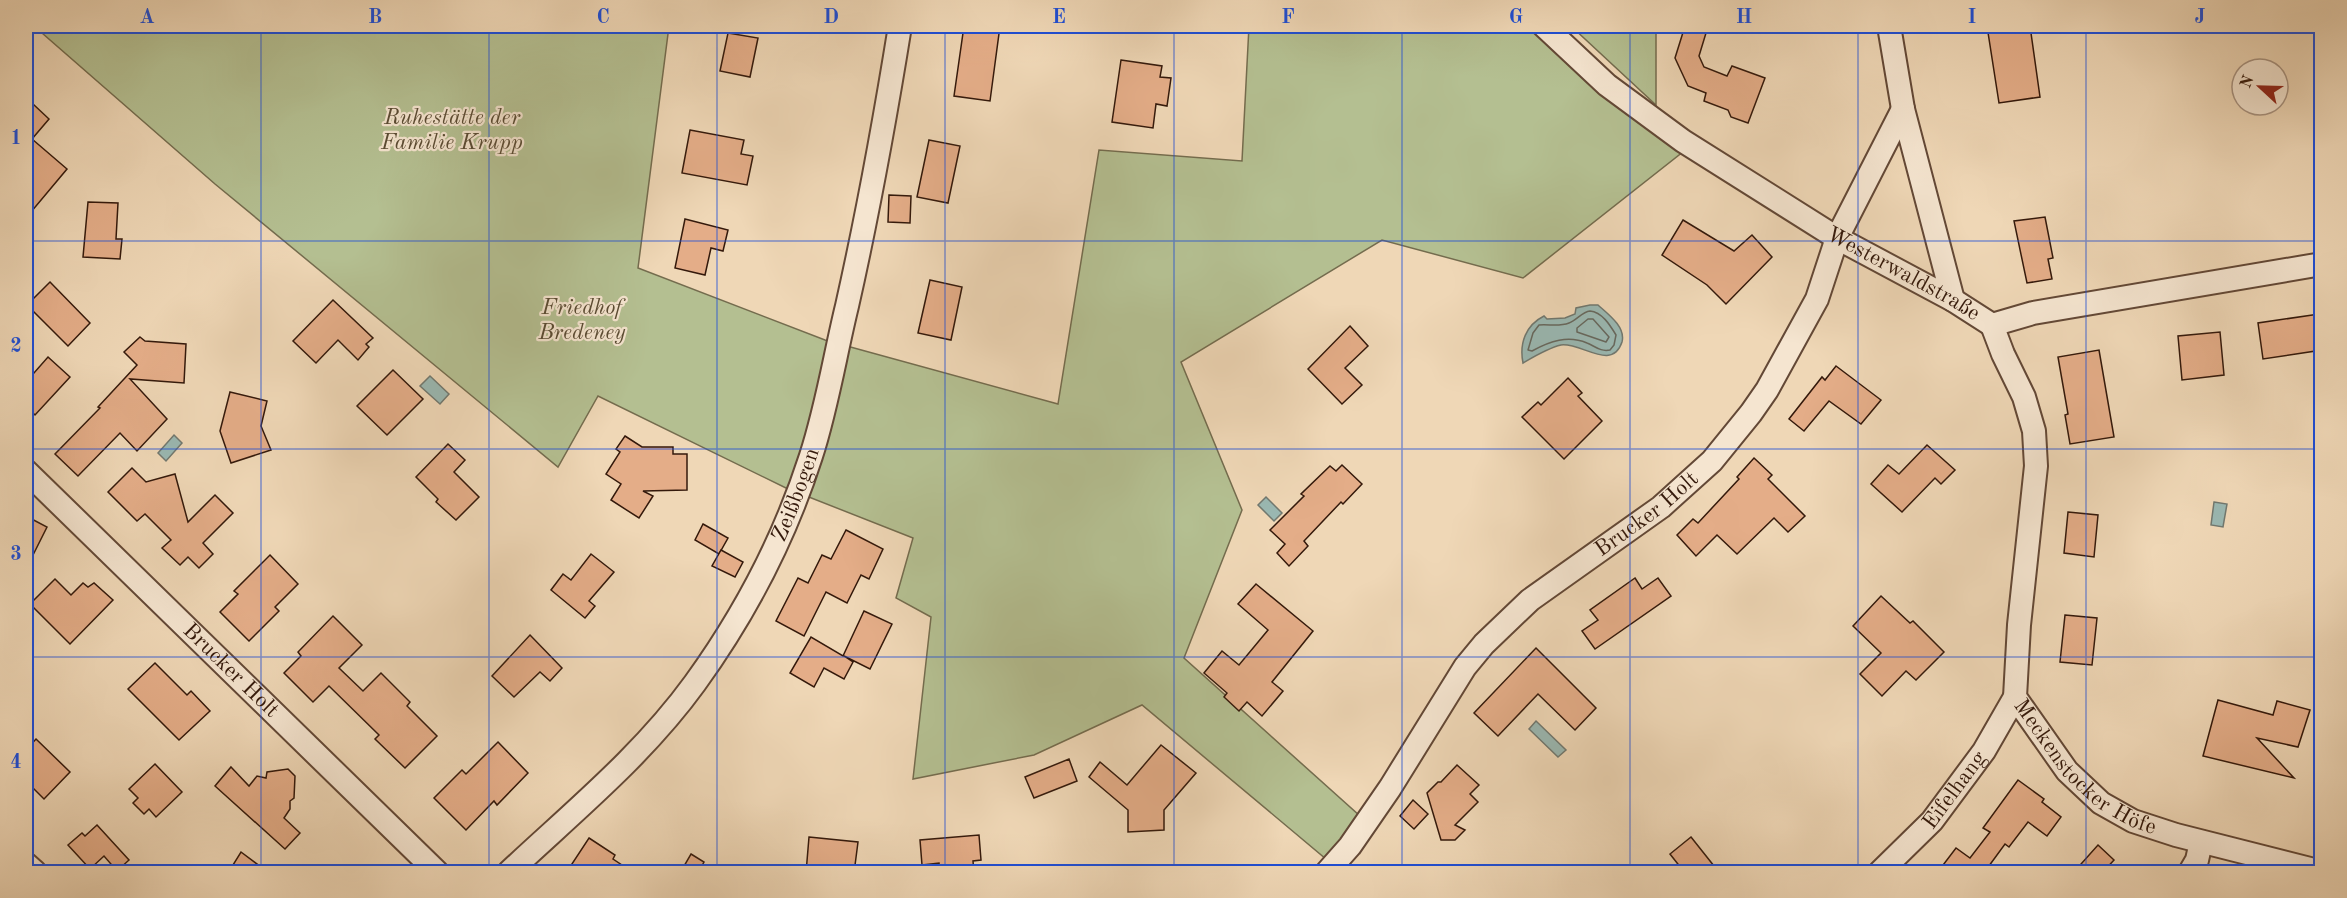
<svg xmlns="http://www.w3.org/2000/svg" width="2347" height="898" font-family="'Old Standard TT',serif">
<rect width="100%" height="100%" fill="#efd7b6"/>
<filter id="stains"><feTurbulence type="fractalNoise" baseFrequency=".00333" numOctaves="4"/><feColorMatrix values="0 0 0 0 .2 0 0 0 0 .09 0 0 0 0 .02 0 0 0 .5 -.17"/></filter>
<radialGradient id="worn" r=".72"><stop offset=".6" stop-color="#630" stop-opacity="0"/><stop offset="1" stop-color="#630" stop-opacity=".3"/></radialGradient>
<g fill="#b4bf91" stroke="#746c4e" stroke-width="1.5">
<polygon points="34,26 669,26 638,268 825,340 1058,404 1099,150 1242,161 1249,26 1556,26 1587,59 1698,140 1523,278 1382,240 1181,362 1242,510 1184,658 1370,825 1326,859 1142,705 1034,755 913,779 931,617 896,598 913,538 786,488 598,396 558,467 215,184"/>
<polygon points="1571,26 1656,26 1656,105"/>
</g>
<g fill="#9ab8b2" stroke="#71786f" stroke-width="1.5">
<path d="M1590 305H1598C1608 314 1626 327 1622 342 1612 372 1581 342 1561 345 1548 348 1535 356 1523 363 1519 343 1526 325 1544 316L1547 319 1565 318 1575 314 1576 308Z"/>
<polygon points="430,376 449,394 440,404 420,386"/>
<polygon points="174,435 182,443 166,461 158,453"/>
<polygon points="1266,497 1282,513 1274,521 1258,505"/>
<polygon points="2214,502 2227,504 2223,527 2211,525"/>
<polygon points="1536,721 1566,750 1558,757 1529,729"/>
</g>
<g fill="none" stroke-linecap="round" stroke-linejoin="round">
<g stroke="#67685e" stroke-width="1.5">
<path d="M1590 311C1602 312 1610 325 1616 335L1614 345 1610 350C1600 352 1595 346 1587 343 1568 335 1550 341 1532 351L1528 350 1533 333 1539 325C1549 324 1559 327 1569 323 1577 320 1582 312 1590 311Z"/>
<polygon points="1588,319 1593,319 1609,337 1606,342 1577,332 1577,328"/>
</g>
</g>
<g fill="#e4ad88" stroke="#34190b" stroke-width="1.5">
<polygon points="964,26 1000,26 990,101 954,96"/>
<polygon points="1685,26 1706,33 1699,56 1704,67 1727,76 1732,66 1765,78 1748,123 1731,117 1728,110 1704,101 1706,93 1688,86 1675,58"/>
<polygon points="1987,26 2030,26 2040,97 1999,103"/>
<polygon points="728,33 758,38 750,77 720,71"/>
<polygon points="1121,60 1162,66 1160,77 1171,78 1167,106 1156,104 1153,128 1112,122"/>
<polygon points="33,104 49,119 32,139 67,169 26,218 26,113"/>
<polygon points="690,130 744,140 741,154 753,156 747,185 682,173"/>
<polygon points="929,140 960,146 948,203 917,197"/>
<polygon points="889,195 911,196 910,223 888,222"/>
<polygon points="88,202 118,203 116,239 122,239 120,259 83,257"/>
<polygon points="2045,217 2053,258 2048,259 2052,279 2027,283 2014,221"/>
<polygon points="685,219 728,230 723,251 711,248 705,275 675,268"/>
<polygon points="1683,220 1734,251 1752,235 1772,257 1726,304 1707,285 1662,255"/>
<polygon points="930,280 962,287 951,340 918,333"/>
<polygon points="50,282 90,323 68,346 27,305"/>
<polygon points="333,300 373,338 366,344 369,347 358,360 338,340 316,363 293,341"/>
<polygon points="2319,314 2322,320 2322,350 2263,359 2258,323"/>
<polygon points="1350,326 1368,346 1345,368 1362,385 1342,404 1308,369"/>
<polygon points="2220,332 2224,375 2182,380 2178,336"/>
<polygon points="140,337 145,341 186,344 184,383 130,379 167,419 137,451 120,433 78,476 55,454 100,408 98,407 137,365 124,352"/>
<polygon points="2099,350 2114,437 2070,444 2065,415 2068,414 2058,357"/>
<polygon points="48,357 70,377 35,415 26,406 26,382"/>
<polygon points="1836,366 1881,400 1861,424 1829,401 1804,431 1789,419 1822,377 1825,380"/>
<polygon points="393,370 423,399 387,435 357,406"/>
<polygon points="1568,378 1582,393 1578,396 1602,421 1564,459 1522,417 1538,402 1541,405"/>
<polygon points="230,392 267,401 261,426 271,450 231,463 220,431"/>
<polygon points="625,436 642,447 673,447 673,454 687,454 687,490 643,491 653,496 639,518 611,500 621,484 606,474 620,452 616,449"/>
<polygon points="448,444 465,460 454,472 479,497 456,520 436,502 438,499 416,477"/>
<polygon points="1927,445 1955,470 1941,484 1935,478 1902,512 1871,484 1888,465 1899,474"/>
<polygon points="1754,458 1772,475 1768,479 1805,516 1788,532 1774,518 1737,554 1717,535 1696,556 1677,535 1693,519 1698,523 1739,479 1737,477"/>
<polygon points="1342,465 1362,484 1343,504 1341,502 1304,541 1308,546 1289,566 1277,553 1285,544 1270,530 1304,496 1301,494 1330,466 1336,471"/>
<polygon points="132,468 146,482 175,474 188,522 215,495 233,513 203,543 213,554 199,568 188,557 180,565 162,548 171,540 145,514 137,521 108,492"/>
<polygon points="2068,512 2098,515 2094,557 2064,553"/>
<polygon points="26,516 47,527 26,569"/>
<polygon points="703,524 728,538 719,554 695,540"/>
<polygon points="846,530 883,549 869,579 861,575 847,603 826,592 804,636 776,621 798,578 808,583 822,555 831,559"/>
<polygon points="721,550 743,562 735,577 712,566"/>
<polygon points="591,554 614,572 589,601 595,606 585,618 551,590 563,574 571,580"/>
<polygon points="270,555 298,584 275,607 279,611 249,641 220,612 238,594 234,591"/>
<polygon points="1635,578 1642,589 1658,578 1671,596 1595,649 1582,631 1598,620 1590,610"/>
<polygon points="55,579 71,595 83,583 88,587 94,583 113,600 70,644 30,604"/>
<polygon points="1256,584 1313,631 1272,682 1283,691 1262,716 1247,702 1239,711 1224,697 1227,693 1204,673 1222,651 1239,665 1268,630 1238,604"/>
<polygon points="1881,596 1910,623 1913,621 1944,652 1916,680 1906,671 1882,696 1860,674 1881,653 1853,626"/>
<polygon points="864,611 892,624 870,669 844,656 853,662 844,679 824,668 814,687 790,673 811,637 843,656"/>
<polygon points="2065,615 2097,618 2092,665 2060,662"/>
<polygon points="333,616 362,645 339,668 363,691 381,673 410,702 407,706 437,736 405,768 375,739 379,735 329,686 313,702 284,673 301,656 298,652"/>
<polygon points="530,635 562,668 550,681 540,672 514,697 492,676"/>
<polygon points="1536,648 1596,708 1575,730 1538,694 1498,736 1474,713"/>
<polygon points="155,663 187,695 191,691 210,711 179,740 128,689"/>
<polygon points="2218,700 2273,715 2277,701 2310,710 2298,747 2257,738 2294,778 2203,756"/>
<polygon points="36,739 70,772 44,799 26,781 26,750"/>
<polygon points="498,742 528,773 497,805 494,801 466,830 434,798 462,770 466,774"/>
<polygon points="1161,745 1196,773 1164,810 1164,830 1128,832 1128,810 1089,777 1100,762 1127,785"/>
<polygon points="1069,759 1077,781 1034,798 1025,777"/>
<polygon points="155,764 182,792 156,817 149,809 144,814 133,803 138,798 129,789"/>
<polygon points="1457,765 1479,785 1470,794 1478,802 1455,825 1465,830 1455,840 1441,840 1427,793 1438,782 1441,782"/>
<polygon points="231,767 249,786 257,776 266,778 267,772 288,769 295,776 294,798 290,801 290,809 284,818 300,833 285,849 215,786"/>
<polygon points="2018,780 2044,799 2042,802 2061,817 2047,836 2028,822 2009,847 2005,844 1986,870 1989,873 1937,873 1956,848 1970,858 1990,832 1983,828"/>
<polygon points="1413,800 1428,814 1414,829 1400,816"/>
<polygon points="97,825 129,860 117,871 104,856 90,869 68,845 82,833 85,836"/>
<polygon points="979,835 981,860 973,861 974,873 940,873 939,863 922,865 920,840"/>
<polygon points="809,837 858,842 854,873 806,873"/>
<polygon points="1691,837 1714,866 1706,873 1685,873 1670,854"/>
<polygon points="589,838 615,855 613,859 634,873 566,873"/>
<polygon points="2098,845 2114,860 2102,873 2073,873"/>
<polygon points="241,852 269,873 228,873"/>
<polygon points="691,854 704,862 698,873 680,873"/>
</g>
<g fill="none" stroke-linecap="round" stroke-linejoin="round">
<defs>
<g id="minor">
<path id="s1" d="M1544 26 1607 85 1683 141 1837 238 1953 300 1992 325 2033 313 2322 264"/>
<polyline points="1889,26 1903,109 1953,300"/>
<path id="s2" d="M1992 325 2003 354 2024 397 2034 431 2036 466 2019 625 2015 697 2067 771 2101 803 2133 821 2176 835 2322 872"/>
<path id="s3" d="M26 471 437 872"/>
<polyline points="26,864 35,872"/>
<path id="s4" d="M509 872C573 812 643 755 695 683 745 614 785 537 811 456 827 407 835 355 847 306 868 213 885 119 900 26"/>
<path id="s5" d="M1327 872 1350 846 1390 788 1465 667 1484 644 1530 600 1661 507 1712 461 1751 413 1767 390 1817 299 1837 238 1903 109"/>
<path id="s6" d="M1880 872 1932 821 1984 751 2015 697"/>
<polyline points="2190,872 2197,860 2201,842"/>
</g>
</defs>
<use href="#minor" stroke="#634836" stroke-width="26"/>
<use href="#minor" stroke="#f5e5d0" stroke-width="22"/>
</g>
<path fill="none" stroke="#1d4ed8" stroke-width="1.5" stroke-opacity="0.55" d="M261 26V872M489 26V872M717 26V872M945 26V872M1174 26V872M1402 26V872M1630 26V872M1858 26V872M2086 26V872M26 241H2322M26 449H2322M26 657H2322"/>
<g text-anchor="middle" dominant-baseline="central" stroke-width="4.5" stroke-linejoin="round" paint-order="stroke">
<g font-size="22" font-style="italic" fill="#5a4b33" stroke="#f5e5d0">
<text x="452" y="118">Ruhestätte der<tspan x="452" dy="25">Familie Krupp</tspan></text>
<text x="582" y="308">Friedhof<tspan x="582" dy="25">Bredeney</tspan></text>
</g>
<g font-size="22" fill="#34190b" stroke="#f5e5d0">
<text stroke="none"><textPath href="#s1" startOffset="438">Westerwaldstraße</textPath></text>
<text stroke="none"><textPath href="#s4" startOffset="480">Zeißbogen</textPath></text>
<text stroke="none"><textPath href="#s5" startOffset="486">Brucker Holt</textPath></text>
<text stroke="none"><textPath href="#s3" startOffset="286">Brucker Holt</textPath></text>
<text stroke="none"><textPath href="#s2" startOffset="483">Meckenstocker Höfe</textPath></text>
<text stroke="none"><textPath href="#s6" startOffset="111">Eifelhang</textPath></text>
</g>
</g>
<rect width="2347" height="898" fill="none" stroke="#efd7b6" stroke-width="66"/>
<g transform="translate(2260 87) rotate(292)"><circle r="28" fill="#f5e5d0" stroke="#a89381" stroke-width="1.5"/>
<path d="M0-4.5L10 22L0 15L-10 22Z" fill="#8f2418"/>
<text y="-9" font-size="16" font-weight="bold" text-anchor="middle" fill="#34190b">N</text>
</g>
<rect x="33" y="33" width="2281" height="832" fill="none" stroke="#1d4ed8" stroke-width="2"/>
<g font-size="20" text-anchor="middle" font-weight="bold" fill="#1d4ed8">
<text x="147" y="23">A</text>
<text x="375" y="23">B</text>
<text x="603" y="23">C</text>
<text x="831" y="23">D</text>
<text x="1059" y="23">E</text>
<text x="1288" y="23">F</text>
<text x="1516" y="23">G</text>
<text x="1744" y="23">H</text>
<text x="1972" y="23">I</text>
<text x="2200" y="23">J</text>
<text x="16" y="144">1</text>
<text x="16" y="352">2</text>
<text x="16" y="560">3</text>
<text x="16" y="768">4</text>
</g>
<rect width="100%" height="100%" filter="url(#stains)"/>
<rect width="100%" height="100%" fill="url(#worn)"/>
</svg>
